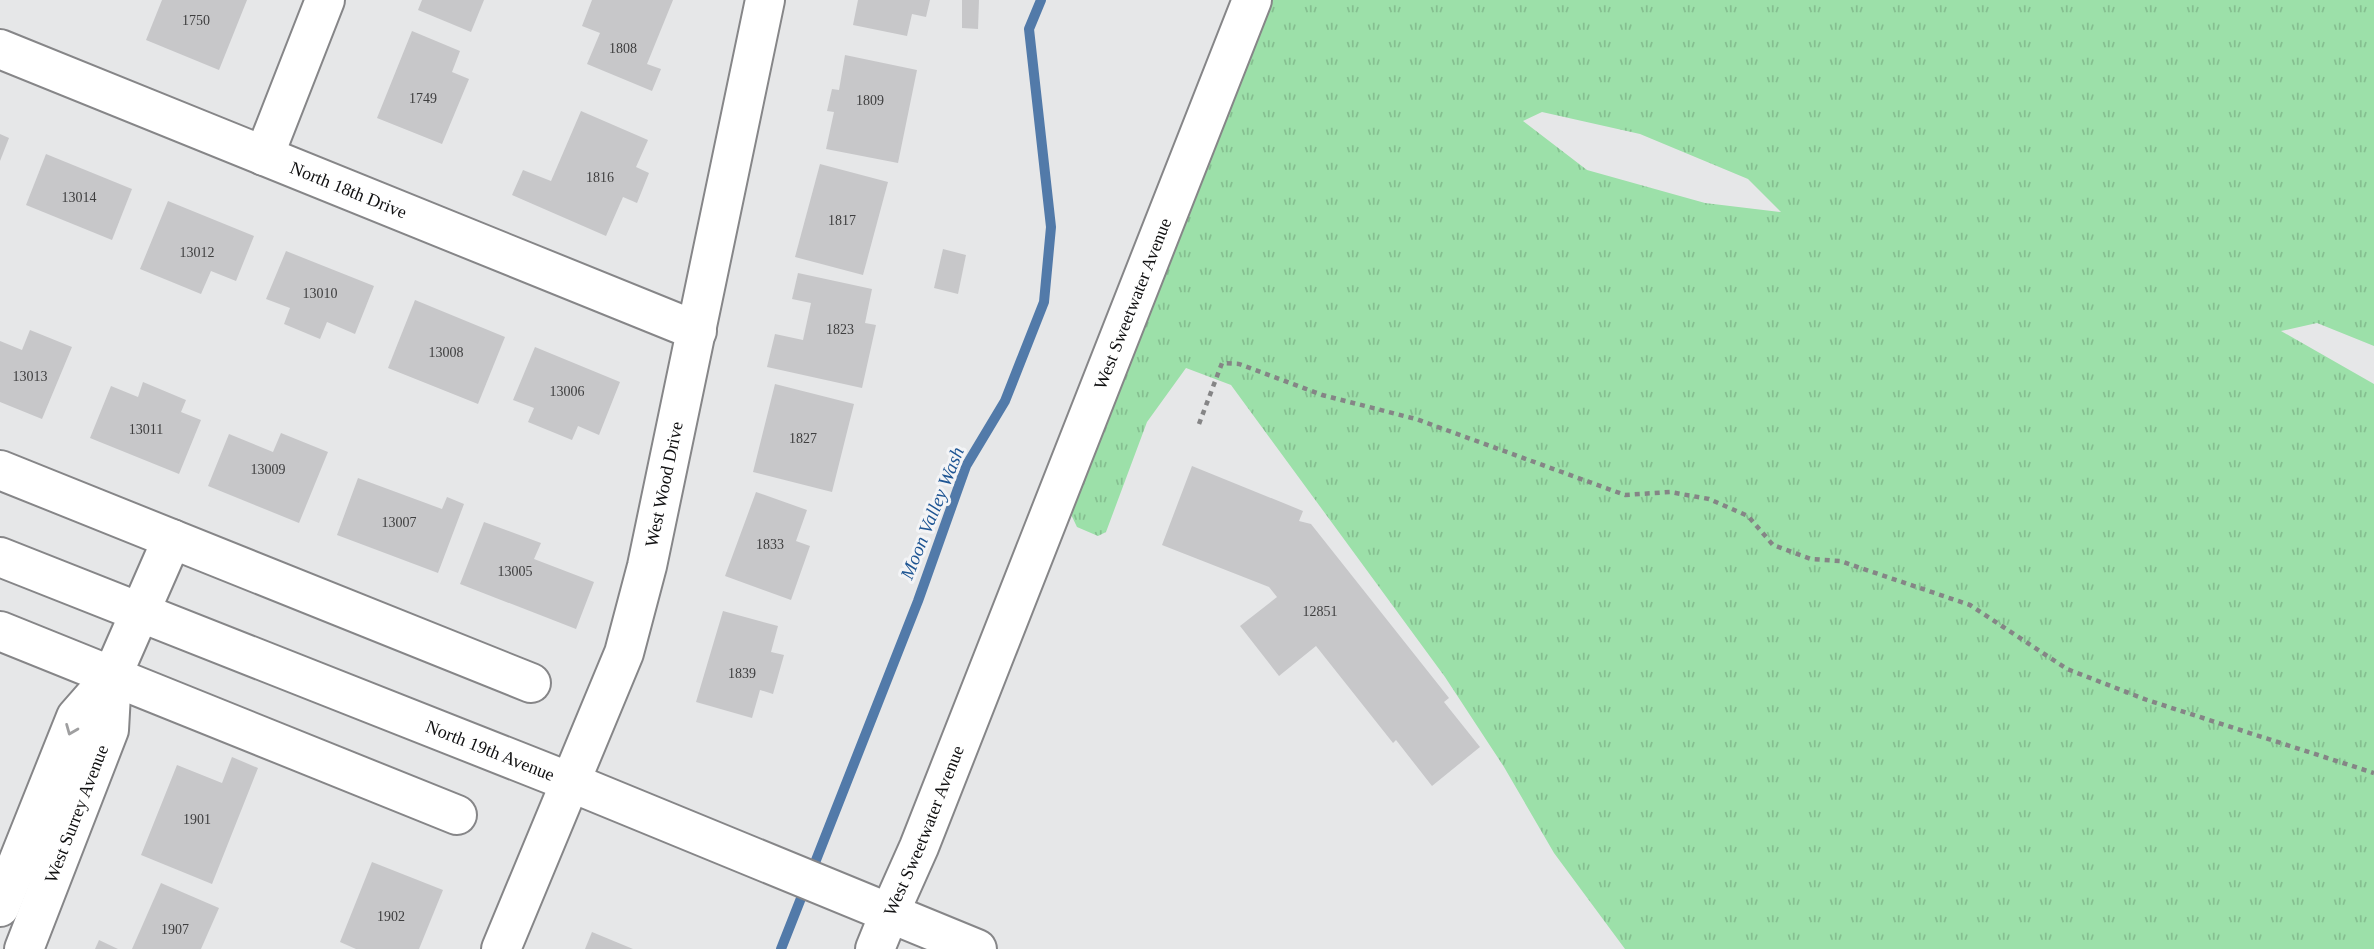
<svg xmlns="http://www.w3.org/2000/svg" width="2374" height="949" font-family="Georgia,serif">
<defs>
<pattern id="grass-tufts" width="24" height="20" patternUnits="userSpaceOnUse" patternTransform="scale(1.75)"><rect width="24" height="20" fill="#9ce0a9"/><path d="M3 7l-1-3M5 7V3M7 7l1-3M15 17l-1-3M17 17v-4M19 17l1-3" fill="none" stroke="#85bf90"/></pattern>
</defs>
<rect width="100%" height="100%" fill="#e6e7e8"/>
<path fill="url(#grass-tufts)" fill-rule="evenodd" d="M1267 0H2374V346L2317 323 2281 331 2374 384V949H1625L1554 853 1504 767 1445 677 1231 385 1186 368 1147 422 1106 532 1098 536 1077 527 1066 504ZM1542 112 1640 134 1748 179 1781 212 1705 203 1587 170 1523 121Z"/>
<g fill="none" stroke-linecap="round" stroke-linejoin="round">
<polyline stroke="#527aa9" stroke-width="10" points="781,949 918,601 966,466 1005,401 1044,302 1051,227 1029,29 1041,0"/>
</g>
<g fill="#c7c7c9">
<polygon points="162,0 247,0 219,70 146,40"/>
<polygon points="422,0 484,0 471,32 418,10"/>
<polygon points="592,0 673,0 647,64 661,69 652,91 587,64 600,33 582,26"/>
<polygon points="858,0 930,0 926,17 912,14 907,36 853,25"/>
<polygon points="962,0 979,0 978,29 962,28"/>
<polygon points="412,31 460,51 452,72 469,79 442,144 377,118"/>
<polygon points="845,55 917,70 898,163 826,149 834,112 827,111 832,89 839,90"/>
<polygon points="581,111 648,140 636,167 649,173 637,203 623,197 606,236 512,195 523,170 551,181"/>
<polygon points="0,134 9,138 0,161"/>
<polygon points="46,154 132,189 112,240 26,205"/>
<polygon points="820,164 888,182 863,275 795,257"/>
<polygon points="168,201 254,236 236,281 211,271 201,294 140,269"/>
<polygon points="943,249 966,255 958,294 934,288"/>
<polygon points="286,251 374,286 355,334 327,322 320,339 284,324 290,308 266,299"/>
<polygon points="798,273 872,289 865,323 876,325 862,388 767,367 775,334 803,340 811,303 792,299"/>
<polygon points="415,300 505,337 478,404 388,368"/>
<polygon points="30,330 72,347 42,419 0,402 0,341 22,350"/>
<polygon points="535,347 620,382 599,435 578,426 572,440 528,422 534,408 513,400"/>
<polygon points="143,382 186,400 181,412 201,420 179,474 90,438 111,386 138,397"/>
<polygon points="775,384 854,404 832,492 753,472"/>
<polygon points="281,433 328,452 299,523 208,486 229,434 273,452"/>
<polygon points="1192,466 1303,511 1299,521 1311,524 1449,698 1444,702 1480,747 1432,786 1396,740 1393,743 1316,646 1279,676 1240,626 1277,597 1269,587 1162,545"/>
<polygon points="358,478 442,509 447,497 464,504 438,573 337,535"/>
<polygon points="756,492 807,510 796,541 810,546 791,600 725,576"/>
<polygon points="484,522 541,543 534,559 594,582 576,629 460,584"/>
<polygon points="723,611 778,626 771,652 784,655 773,694 760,690 752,718 696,702"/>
<polygon points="232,757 258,768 212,884 141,855 177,765 222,783"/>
<polygon points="372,862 443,890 419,949 356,949 340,942"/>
<polygon points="161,883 219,908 201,949 132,949"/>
<polygon points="592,932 633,949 585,949"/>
<polygon points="99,940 118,949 95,949"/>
</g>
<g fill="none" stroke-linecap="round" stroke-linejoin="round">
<defs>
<g id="minor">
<path id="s1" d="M0 49 697 331"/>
<polyline points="264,156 325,0"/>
<polyline points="0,470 531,683"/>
<polyline points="0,631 457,815"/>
<polyline points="0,907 76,717 112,676 172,539"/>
<path id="s2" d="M24 949 109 730 112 676"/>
<path id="s3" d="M501 949 624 653 647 566 765 0"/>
<path id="s4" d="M875 949 890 912 919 847 1252 0"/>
</g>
<g id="major">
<path id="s5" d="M0 557 570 782 977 949"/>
</g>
</defs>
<use href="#minor" stroke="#868688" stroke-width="42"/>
<use href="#major" stroke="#868688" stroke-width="42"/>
<polyline stroke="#858586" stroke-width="4.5" stroke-dasharray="5 5" stroke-linecap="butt" points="1199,424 1222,363 1239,364 1322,395 1416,419 1625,495 1670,492 1709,499 1748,516 1773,545 1811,559 1840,561 1970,605 2067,669 2147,700 2374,773"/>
<use href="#minor" stroke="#fff" stroke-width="38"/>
<use href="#major" stroke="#fff" stroke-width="38"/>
</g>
<defs><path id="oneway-chevron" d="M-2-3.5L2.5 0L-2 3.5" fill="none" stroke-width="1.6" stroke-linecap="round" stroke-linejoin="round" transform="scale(1.75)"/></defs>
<use stroke="#9f9fa0" href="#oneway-chevron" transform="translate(71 730) rotate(112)"/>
<g text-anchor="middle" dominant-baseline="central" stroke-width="6" stroke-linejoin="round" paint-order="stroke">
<g font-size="14" fill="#3e3e3f">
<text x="196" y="20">1750</text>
<text x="623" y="48">1808</text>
<text x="423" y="98">1749</text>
<text x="870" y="100">1809</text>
<text x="600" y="177">1816</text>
<text x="79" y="197">13014</text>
<text x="842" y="220">1817</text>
<text x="197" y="252">13012</text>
<text x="320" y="293">13010</text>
<text x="840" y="329">1823</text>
<text x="446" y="352">13008</text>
<text x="30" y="376">13013</text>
<text x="567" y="391">13006</text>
<text x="146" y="429">13011</text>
<text x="803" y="438">1827</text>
<text x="268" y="469">13009</text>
<text x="399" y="522">13007</text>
<text x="770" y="544">1833</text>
<text x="515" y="571">13005</text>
<text x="1320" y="611">12851</text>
<text x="742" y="673">1839</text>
<text x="197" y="819">1901</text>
<text x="391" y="916">1902</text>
<text x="175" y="929">1907</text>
</g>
<g font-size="18" fill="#101011" stroke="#f3f4f6">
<text stroke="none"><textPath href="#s1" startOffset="376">North 18th Drive</textPath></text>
<text stroke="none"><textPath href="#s4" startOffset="695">West Sweetwater Avenue</textPath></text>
<text stroke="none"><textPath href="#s3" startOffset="494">West Wood Drive</textPath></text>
<text stroke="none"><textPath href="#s5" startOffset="527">North 19th Avenue</textPath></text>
<text stroke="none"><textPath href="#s2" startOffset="145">West Surrey Avenue</textPath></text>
<text stroke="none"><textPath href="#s4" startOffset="128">West Sweetwater Avenue</textPath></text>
</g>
<g font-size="19" font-style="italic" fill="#1e5593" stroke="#f3f4f6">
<text transform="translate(932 513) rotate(-68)">Moon Valley Wash</text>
</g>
</g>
</svg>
